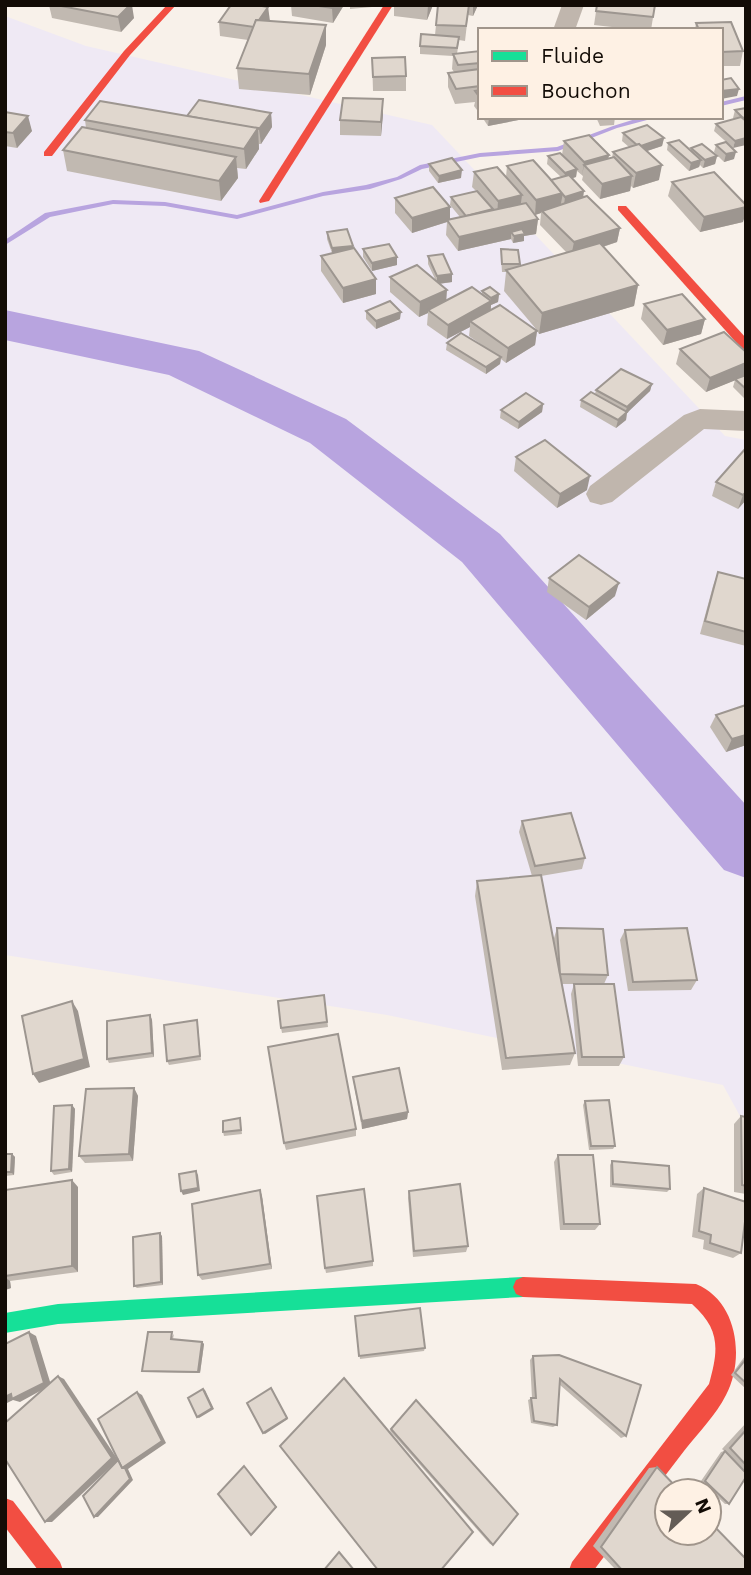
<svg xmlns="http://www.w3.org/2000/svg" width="751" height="1575" font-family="'Work Sans',sans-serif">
<rect width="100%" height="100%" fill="#f8f1ea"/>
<polygon fill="#efe9f4" points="5,16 86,46 432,125 725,436 746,440 746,1127 723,1085 387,1015 5,955"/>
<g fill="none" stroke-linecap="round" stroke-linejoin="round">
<g fill="#b8a4df" fill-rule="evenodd">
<polygon points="746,96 746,100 721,106 721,102"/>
<polygon points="642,117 669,117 666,119 647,120 617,128 558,151 480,157 422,169 401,179 370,189 323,196 237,219 165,206 113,204 50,217 5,245 5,240 45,213 113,200 165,202 237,215 323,192 366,185 397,177 420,165 480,153 557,147 613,126"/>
</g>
<polygon fill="#b8a4df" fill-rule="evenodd" points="5,310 199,351 346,419 500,534 746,805 746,878 724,870 462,562 310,443 169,375 5,340"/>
<g fill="#c0b6ad" fill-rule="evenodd">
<polygon points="562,5 584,5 575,30 553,30"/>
<polygon points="700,409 746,411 746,431 704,429 612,502 601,505 590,502 586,494 590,486 684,415"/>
</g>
<polygon fill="#16e098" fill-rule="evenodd" points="523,1277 530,1280 533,1287 530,1294 523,1297 58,1324 5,1333 5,1313 58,1304"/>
<g fill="#f24e42" fill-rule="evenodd">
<polygon points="167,5 176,5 130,55 52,156 44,156 44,152 124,51"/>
<polygon points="384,5 393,5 269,201 260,203 259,201"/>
<polygon points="618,206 626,206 746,338 746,350 742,349 618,210"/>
<path d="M523 1277 696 1284C738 1301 745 1359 726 1395 716 1415 698 1433 684 1451 654 1490 624 1530 594 1570H569L572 1562 709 1384C719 1349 720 1329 692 1304L523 1297 516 1294 513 1287 516 1280Z"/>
<polygon points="5,1498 13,1501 60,1562 63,1570 38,1570 5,1527"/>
</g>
</g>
<g fill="#c1b9b1">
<polygon points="49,5 56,5 134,18 121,32 52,18"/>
<polygon points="291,5 344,5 333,23 292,16"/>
<polygon points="350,5 372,5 372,7 350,9"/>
<polygon points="394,5 433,5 427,20 394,16"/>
<polygon points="438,5 478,5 473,16 468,15 465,41 459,40 457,54 480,51 480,114 474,106 475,102 455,104 448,87 448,73 454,72 452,69 453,56 420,54 420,46 435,35"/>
<polygon points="597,5 655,5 651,30 639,30 594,25"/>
<polygon points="268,7 269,21 326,25 326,45 310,95 239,89 237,68 248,40 220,36 219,22"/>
<polygon points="731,22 743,51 740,66 721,66 721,30 695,30 696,23"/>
<polygon points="372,58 406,76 406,91 373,91"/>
<polygon points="383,99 383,114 381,136 340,135 340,120"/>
<polygon points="746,108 733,148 714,131 716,124 734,119 733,118 735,110"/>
<polygon points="5,112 32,131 17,148 5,146"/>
<polygon points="271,113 272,127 261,144 259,144 259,149 246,169 237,168 238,178 221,201 67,171 63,150 86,128 85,120"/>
<polygon points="482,117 529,117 529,118 488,126"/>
<polygon points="596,117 615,117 614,125 600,126"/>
<polygon points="623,133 664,138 662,146 647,151 659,180 633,188 631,186 630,191 600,199 582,180 583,176 577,171 576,177 572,178 583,197 620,228 617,242 603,247 638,285 634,306 539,334 537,331 535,345 506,363 501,359 500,364 486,374 446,350 447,343 482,345 469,336 470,327 447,339 427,325 428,313 419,317 390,292 390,277 436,281 428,264 428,256 452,274 452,282 439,284 446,301 482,294 482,291 499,294 498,302 491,305 491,310 536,329 504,291 506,272 502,272 501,256 501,249 520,264 519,266 567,253 540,225 541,213 535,215 538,219 536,234 524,236 524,241 513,243 511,239 458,251 446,235 447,222 412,233 395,213 395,198 450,207 450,220 460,217 450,205 451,197 476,191 472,187 474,172 506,177 507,166 551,180 561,177 547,164 548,156 562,155 564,141 609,155 608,159 612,158 613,152 629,147 622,141"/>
<polygon points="668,143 691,151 691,148 717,156 715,164 703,168 700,165 699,167 689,171 667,150"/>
<polygon points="716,145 734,159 724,162 714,152"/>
<polygon points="429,164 461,178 438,183 429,171"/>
<polygon points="672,182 743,222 700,232 668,196"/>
<polygon points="327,232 353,248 376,294 343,303 321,271 321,256 332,253 327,239"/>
<polygon points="363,249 397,257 397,265 372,271 363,257"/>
<polygon points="644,304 705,319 701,334 663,345 641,319"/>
<polygon points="366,311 400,319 376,329 366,319"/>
<polygon points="680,349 746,352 746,397 744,398 733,387 735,380 706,392 676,364"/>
<polygon points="652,384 650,391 627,412 626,420 616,428 580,407 581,400 595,394 596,390"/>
<polygon points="543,404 542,412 518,429 500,418 501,410"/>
<polygon points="746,448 746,500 738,509 712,496 716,482"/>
<polygon points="516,457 587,490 557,508 514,471"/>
<polygon points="718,572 746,579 746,646 700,634 713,586"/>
<polygon points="549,578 615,596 586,620 547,592"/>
<polygon points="716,715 746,745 726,752 710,727"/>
<polygon points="522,821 585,858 582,869 541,876 554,944 554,938 557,928 608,975 604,984 624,1057 619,1066 578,1066 571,994 574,984 582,984 562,984 575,1053 570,1065 502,1070 475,896 477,881 532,876 519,832"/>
<polygon points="625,930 697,980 691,990 628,991 620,940"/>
<polygon points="324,995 328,1027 282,1033 281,1028"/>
<polygon points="150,1015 152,1020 154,1057 109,1063 107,1059"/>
<polygon points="197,1020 198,1025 201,1060 169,1065 167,1061"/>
<polygon points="353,1077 408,1112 407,1119 362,1129 354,1085"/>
<polygon points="134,1088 138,1096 133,1161 85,1163 79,1156"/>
<polygon points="585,1101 615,1146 613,1149 589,1150 583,1105"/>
<polygon points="72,1105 75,1109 72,1172 54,1175 51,1171"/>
<polygon points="741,1116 746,1117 746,1194 734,1192 734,1124"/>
<polygon points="240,1118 242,1134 224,1136 223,1132"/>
<polygon points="356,1129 356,1136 286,1150 284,1143"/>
<polygon points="5,1154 12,1154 15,1157 14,1175 5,1176"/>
<polygon points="558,1155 600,1224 595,1230 560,1230 554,1162"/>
<polygon points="612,1161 670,1189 667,1192 610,1187 610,1165"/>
<polygon points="78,1187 78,1272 10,1281 11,1288 5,1290 5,1190"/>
<polygon points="704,1188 741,1253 733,1258 703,1249 704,1240 692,1237 697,1194"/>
<polygon points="260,1190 262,1196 272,1269 202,1280 198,1275"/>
<polygon points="409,1191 468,1246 466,1252 413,1257 408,1198"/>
<polygon points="162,1236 163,1285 137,1288 134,1286"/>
<polygon points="373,1261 373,1266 326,1273 325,1268"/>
<polygon points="355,1316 425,1348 424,1351 360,1359"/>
<polygon points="174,1334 173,1339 202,1342 204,1344 200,1373 145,1372 142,1371"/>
<polygon points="533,1356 626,1436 621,1438 560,1385 557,1425 553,1427 531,1423 528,1400 532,1398 530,1360"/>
<polygon points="745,1356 746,1356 746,1389 731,1375"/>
<polygon points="746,1423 746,1477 729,1504 725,1504 701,1481 721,1452 724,1451 722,1449"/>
<polygon points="391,1429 493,1545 490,1544 390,1431"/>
<polygon points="657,1467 746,1570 616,1570 593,1546 649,1468"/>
</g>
<g fill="#9d9690">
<polygon points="130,5 132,5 134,18 121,32 118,17"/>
<polygon points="334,5 344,5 333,23 332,8"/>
<polygon points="428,5 433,5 427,20"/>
<polygon points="473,5 478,5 473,16"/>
<polygon points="268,7 270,21 254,27"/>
<polygon points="326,25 326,45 310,95 309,74"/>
<polygon points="739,89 737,96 721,99 721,91"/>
<polygon points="383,99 383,114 381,136 381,122"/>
<polygon points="271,113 272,127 261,144 259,129"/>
<polygon points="28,116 32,131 17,148 13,133"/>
<polygon points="489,117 529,117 529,118 488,126"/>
<polygon points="258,128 259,149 246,169 244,149"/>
<polygon points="664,138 662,146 638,154 639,146"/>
<polygon points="746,138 746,145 733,148 735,141"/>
<polygon points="736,152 734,159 724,162 726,154"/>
<polygon points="609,155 606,170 584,165 582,176 584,162"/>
<polygon points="717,156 715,164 703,168 705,160"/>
<polygon points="236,157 238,178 221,201 219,181"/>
<polygon points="701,160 699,167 689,171 691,163"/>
<polygon points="662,165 659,180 633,188 636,173"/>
<polygon points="577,169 576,177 564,181 565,173"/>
<polygon points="462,170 461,178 438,183 439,176"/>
<polygon points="632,176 630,191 600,199 602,184"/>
<polygon points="584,191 583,199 564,205 565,197"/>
<polygon points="563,193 560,208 542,211 541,213 535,215 536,200"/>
<polygon points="522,195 520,210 497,216 498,201"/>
<polygon points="450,207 450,222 447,220 447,222 412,233 412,218"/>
<polygon points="746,207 746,213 743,222 700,232 704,217"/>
<polygon points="538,219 536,234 524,236 524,241 513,243 514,236 511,232 511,239 458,251 459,237"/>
<polygon points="620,228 617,242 571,257 574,242"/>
<polygon points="353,246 353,253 332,256 332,248"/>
<polygon points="397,257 397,265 372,271 372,263"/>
<polygon points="452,274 452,282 437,284 437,276"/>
<polygon points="376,279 376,294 343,303 343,288"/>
<polygon points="638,285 634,306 539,334 542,313"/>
<polygon points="447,290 446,305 428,310 428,313 419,317 420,302"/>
<polygon points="499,294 498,302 491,305 490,316 470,321 470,327 447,339 448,325 491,301 491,298"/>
<polygon points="401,312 400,319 376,329 376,321"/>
<polygon points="705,319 701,334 663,345 667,330"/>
<polygon points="537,331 535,345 506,363 508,348"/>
<polygon points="501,357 500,364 486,374 486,367"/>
<polygon points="746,363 746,376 706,392 710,378"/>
<polygon points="652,384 650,391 626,414 627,412 626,420 616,428 618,420 625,414 627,407"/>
<polygon points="543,404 542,412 518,429 519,422"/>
<polygon points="590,476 587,490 557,508 560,494"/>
<polygon points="746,492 746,500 738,509 743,495"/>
<polygon points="619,583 615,596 586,620 589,607"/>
<polygon points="746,735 746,745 726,752 732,739"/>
<polygon points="72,1001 78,1011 90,1067 39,1083 33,1074"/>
<polygon points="150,1015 152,1020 154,1057 152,1053"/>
<polygon points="134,1088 138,1096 133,1161 129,1154"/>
<polygon points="72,1105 75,1109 72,1172 69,1169"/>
<polygon points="408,1112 407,1119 362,1129 362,1121"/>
<polygon points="12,1154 15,1157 14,1175 11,1172"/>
<polygon points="196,1171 198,1175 200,1191 183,1195 181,1191"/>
<polygon points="72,1180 78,1187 78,1272 72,1266"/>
<polygon points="260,1190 262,1196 272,1269 270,1264"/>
<polygon points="160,1233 162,1236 163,1285 161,1282"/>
<polygon points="6,1278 10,1281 11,1288 5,1290"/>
<polygon points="29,1332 36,1336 51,1385 20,1402 13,1400 5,1404 5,1397"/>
<polygon points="202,1342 204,1344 200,1373 198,1372"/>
<polygon points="58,1376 64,1379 118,1460 52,1522 45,1522"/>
<polygon points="203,1389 205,1390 214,1409 199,1418 197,1417"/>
<polygon points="272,1389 288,1419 265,1434 263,1433"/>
<polygon points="137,1392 142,1395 166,1443 128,1469 133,1480 98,1517 94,1517 122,1468"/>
<polygon points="244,1466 277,1507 252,1535 251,1535"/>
</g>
<g fill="#e0d7ce" stroke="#9d9690" stroke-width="2">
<polygon points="56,5 130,5 118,17"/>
<polygon points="231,5 256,5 268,7 259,20 256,20 254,27 219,22"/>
<polygon points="312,5 334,5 332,8"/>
<polygon points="438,5 469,5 466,26 436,25"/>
<polygon points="597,5 655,5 653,17 596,11"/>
<polygon points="256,20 326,25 309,74 237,68"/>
<polygon points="731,22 743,51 721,52 721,30 699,30 696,23"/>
<polygon points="421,34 459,37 457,48 420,46"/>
<polygon points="480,51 480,63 458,65 453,54"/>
<polygon points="405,57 406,76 373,77 372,58"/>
<polygon points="480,69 480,86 456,89 448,73"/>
<polygon points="731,78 739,89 721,91 721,80"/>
<polygon points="480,90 480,98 475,91"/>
<polygon points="343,98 383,99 381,122 340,120"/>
<polygon points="199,100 271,113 259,129 187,116"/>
<polygon points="100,101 258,128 244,149 85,120"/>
<polygon points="746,108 746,117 743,118 735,110"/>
<polygon points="5,112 28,116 13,133 5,132"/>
<polygon points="741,117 746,121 746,138 735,141 716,124"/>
<polygon points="647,125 664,138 641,146 639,144 637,145 623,133"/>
<polygon points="82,127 236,157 219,181 63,150"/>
<polygon points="589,135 609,155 584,162 564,141"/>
<polygon points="679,140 701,160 691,163 668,143"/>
<polygon points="726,142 736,152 726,154 716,145"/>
<polygon points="639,144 662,165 636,173 613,152"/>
<polygon points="702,144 717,156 705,160 691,148"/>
<polygon points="560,153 577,169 565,173 548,156"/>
<polygon points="614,157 632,176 602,184 584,165"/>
<polygon points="452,158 462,170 439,176 429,164"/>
<polygon points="533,160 563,193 536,200 507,166"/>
<polygon points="497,167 522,195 498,201 474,172"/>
<polygon points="714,172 746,205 746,207 704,217 672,182"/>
<polygon points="569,175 584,191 565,197 551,180"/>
<polygon points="433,187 450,207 412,218 395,198"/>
<polygon points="477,191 493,209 466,216 451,197"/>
<polygon points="587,196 620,228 574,242 542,211"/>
<polygon points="526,203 538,219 459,237 447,220"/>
<polygon points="347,229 353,246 332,248 327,232"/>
<polygon points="522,229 525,234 514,236 511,232"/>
<polygon points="600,243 638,285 542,313 506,270"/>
<polygon points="389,244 397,257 372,263 363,249"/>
<polygon points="354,248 376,279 343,288 321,256"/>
<polygon points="501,249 518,250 520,264 502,264"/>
<polygon points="443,254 452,274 437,276 428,256"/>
<polygon points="417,265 447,290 420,302 390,277"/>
<polygon points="472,287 491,301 448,325 428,310"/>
<polygon points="490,287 499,294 491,298 482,291"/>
<polygon points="682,294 705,319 667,330 644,304"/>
<polygon points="390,301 401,312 376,321 366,311"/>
<polygon points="500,305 537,331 508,348 470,321"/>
<polygon points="724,332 746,352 746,363 710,378 680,349"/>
<polygon points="461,333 501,357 486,367 447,343"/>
<polygon points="621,369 652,384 627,407 596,390"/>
<polygon points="746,375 746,389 735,379"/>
<polygon points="591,392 627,412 618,420 581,400"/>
<polygon points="526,393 543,404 519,422 501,410"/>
<polygon points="545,440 590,476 560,494 516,457"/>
<polygon points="746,448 746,492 743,495 716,482"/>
<polygon points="579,555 619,583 589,607 549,578"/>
<polygon points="718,572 746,579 746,632 705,621"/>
<polygon points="746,705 746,735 732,739 716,715"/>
<polygon points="571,813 585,858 535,866 522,821"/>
<polygon points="541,875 575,1053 506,1058 477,881"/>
<polygon points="557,928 603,929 608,975 560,974"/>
<polygon points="687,928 697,980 633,982 625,930"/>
<polygon points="574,984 614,984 624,1057 582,1057"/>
<polygon points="324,995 327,1022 281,1028 278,1001"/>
<polygon points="72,1001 84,1059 33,1074 22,1016"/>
<polygon points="150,1015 152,1053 107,1059 107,1021"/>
<polygon points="197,1020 200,1056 167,1061 164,1025"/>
<polygon points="338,1034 356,1129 284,1143 268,1047"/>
<polygon points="399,1068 408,1112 362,1121 353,1077"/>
<polygon points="134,1088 129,1154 79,1156 86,1089"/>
<polygon points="609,1100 615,1146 591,1146 585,1101"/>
<polygon points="72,1105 69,1169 51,1171 54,1106"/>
<polygon points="741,1116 746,1117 746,1186 742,1185"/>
<polygon points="240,1118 241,1130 223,1132 223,1121"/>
<polygon points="5,1154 12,1154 11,1172 5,1172"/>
<polygon points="558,1155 593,1155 600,1224 564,1224"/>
<polygon points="612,1161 669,1166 670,1189 613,1184"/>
<polygon points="196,1171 198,1188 181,1191 179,1174"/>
<polygon points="72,1180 72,1266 5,1276 5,1190"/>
<polygon points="460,1184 468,1246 414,1251 409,1191"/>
<polygon points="704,1188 746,1202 746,1214 741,1253 710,1243 711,1235 699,1231"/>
<polygon points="364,1189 373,1261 325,1268 317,1196"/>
<polygon points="260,1190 270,1264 198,1275 192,1204"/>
<polygon points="160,1233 161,1282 134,1286 133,1237"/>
<polygon points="420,1308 425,1348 359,1356 355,1316"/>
<polygon points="29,1332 44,1383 12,1399 11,1394 5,1397 5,1344"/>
<polygon points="148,1332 172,1332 171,1339 202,1342 198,1372 142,1371"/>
<polygon points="559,1355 641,1385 626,1436 560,1379 557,1425 534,1421 531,1398 536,1398 533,1356"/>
<polygon points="746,1359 746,1383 735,1373"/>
<polygon points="58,1376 112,1458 45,1522 5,1459 5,1423"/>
<polygon points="344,1378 473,1532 441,1570 378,1570 280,1446"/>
<polygon points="271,1388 287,1418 263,1433 247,1403"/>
<polygon points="203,1389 212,1408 197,1417 188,1398"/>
<polygon points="137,1392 162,1441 122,1468 98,1419"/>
<polygon points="416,1400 518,1514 493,1545 391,1429"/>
<polygon points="746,1430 746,1465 730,1448"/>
<polygon points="725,1451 746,1473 746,1477 729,1504 705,1481"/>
<polygon points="118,1460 122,1468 125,1468 130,1479 94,1517 83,1496"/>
<polygon points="244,1466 276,1507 251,1535 218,1494"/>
<polygon points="657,1467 680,1491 667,1491 667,1533 709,1533 709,1521 746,1559 746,1570 622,1570 601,1547"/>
<polygon points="339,1552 354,1570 324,1570"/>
</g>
<rect width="751" height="1575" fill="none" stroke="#130c06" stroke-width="14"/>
<rect x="478" y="28" width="245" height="91" fill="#fef1e4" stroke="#a0958b" stroke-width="2"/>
<rect x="492" y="51" width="35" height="10" fill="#16e098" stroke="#a0958b" stroke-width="2"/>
<text x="541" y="63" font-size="21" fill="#130c06">Fluide</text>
<rect x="492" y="86" width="35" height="10" fill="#f24e42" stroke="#a0958b" stroke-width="2"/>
<text x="541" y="98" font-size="21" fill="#130c06">Bouchon</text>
<g transform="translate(688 1512) rotate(68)"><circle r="33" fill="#fef1e4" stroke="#a0958b" stroke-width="2"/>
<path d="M0-5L12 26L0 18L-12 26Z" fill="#635c56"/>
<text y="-10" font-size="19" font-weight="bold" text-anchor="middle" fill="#130c06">N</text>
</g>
</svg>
